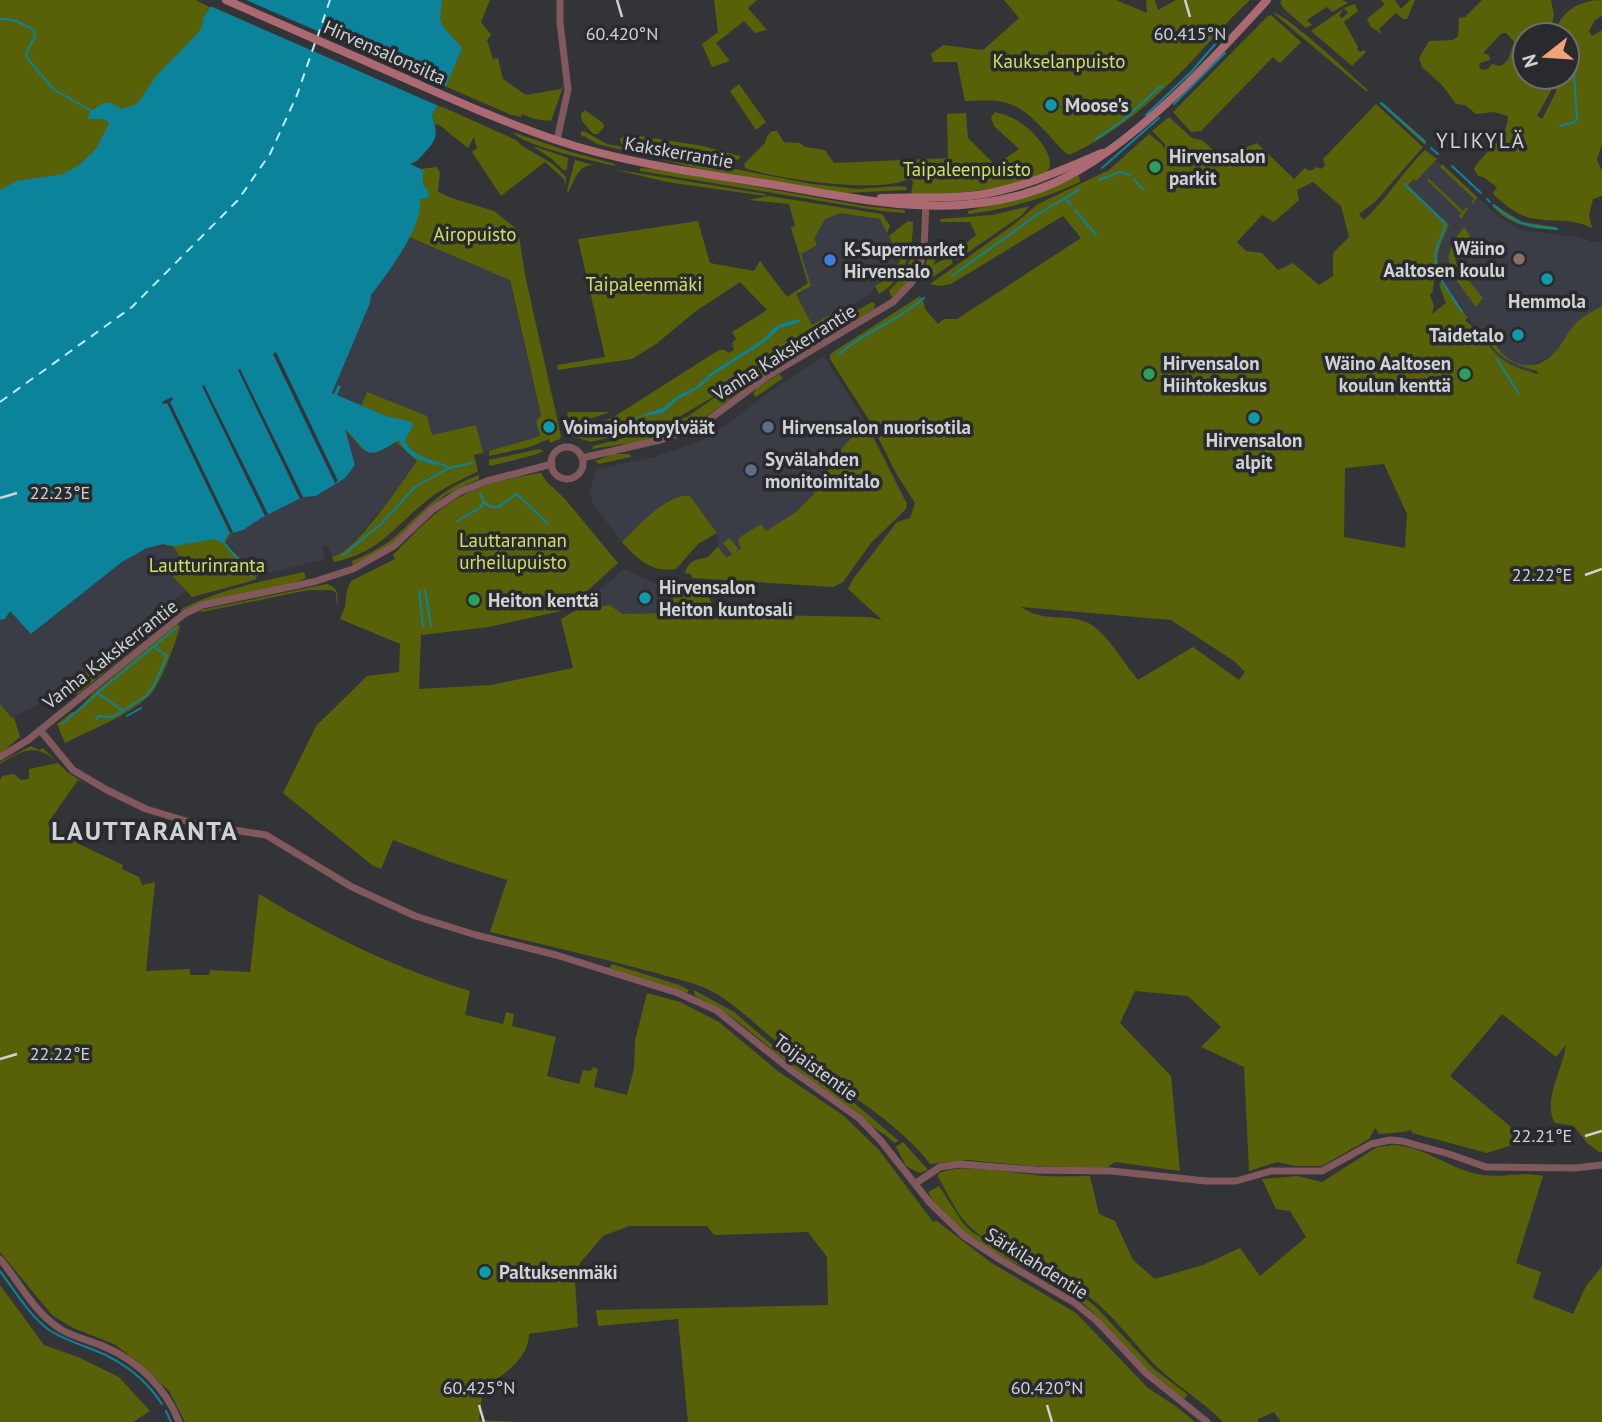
<svg xmlns="http://www.w3.org/2000/svg" width="1602" height="1422" font-family="'PT Sans',sans-serif">
<rect width="100%" height="100%" fill="#333438"/>
<g fill="#3b3d46">
<polygon points="1428,153 1498,216 1515,227 1529,231 1577,237 1588,240 1590,242 1602,242 1602,306 1578,322 1553,355 1534,364 1531,372 1507,365 1497,357 1442,280 1403,184"/>
<polygon points="789,203 881,219 899,258 896,267 899,271 875,286 870,295 812,326 795,292 808,283 791,228 795,225"/>
<polygon points="408,237 509,279 541,416 536,421 540,436 483,453 476,425 432,435 424,417 367,393 361,406 336,395 340,386 338,385 334,394 332,393 370,303 371,295 403,249"/>
<polygon points="824,356 866,423 839,451 813,495 796,512 726,558 718,546 717,533 690,496 642,522 622,542 595,507 589,493 597,469 655,457 698,442 731,422 766,394"/>
<polygon points="345,429 362,449 369,452 376,453 396,442 418,461 382,509 352,543 338,556 332,557 328,546 322,547 325,559 257,576 225,542 227,534 243,530 263,517 303,497 316,496 345,478 355,465"/>
<polygon points="163,544 174,546 181,558 183,564 174,577 185,591 64,690 12,718 0,704 0,620 5,619 10,611 32,634 122,562 147,548"/>
<polygon points="624,569 653,583 679,585 667,613 622,614 610,605 578,609"/>
</g>
<g fill="#586107" fill-rule="evenodd">
<polygon points="0,0 196,0 211,8 206,13 218,47 0,234"/>
<polygon points="413,0 490,0 481,22 491,35 487,40 493,59 498,58 503,79 526,95 561,89 564,84 551,121 534,119 522,114 521,117 509,114 426,78"/>
<polygon points="714,0 757,0 748,8 767,30 755,33 744,21 716,43 730,61 712,67 702,44 718,32"/>
<path d="M1004 0H1116L1147 13 1146 0H1155L1158 10 1176 0H1250C1228 20 1210 42 1190 63 1154 100 1116 134 1069 155 1061 150 1055 142 1049 135 1017 102 1011 99 965 101L957 62H933L931 54 943 45 983 50 1019 18Z"/>
<polygon points="1282,0 1342,0 1348,3 1332,12 1327,7 1307,20 1312,25 1306,28 1284,9 1280,3"/>
<polygon points="1381,0 1395,0 1401,9 1410,0 1415,0 1407,19 1403,19 1396,13 1379,29 1382,34 1371,27 1367,19 1385,4"/>
<path d="M1482 0H1551L1554 15 1549 35H1525V77H1551V91L1537 116 1542 119 1556 92V77H1567V35H1555C1559 12 1579 0 1602 0V16L1595 20 1589 31 1592 36 1602 30V144L1597 160 1602 171V196L1593 199 1589 215 1592 228C1566 216 1553 224 1527 217 1514 213 1505 204 1495 196L1493 193 1497 187 1483 177 1478 176 1474 169C1485 149 1507 142 1508 116L1494 112 1476 114 1465 105 1456 104 1442 85 1422 67 1419 58 1429 41 1453 40 1458 36 1459 18 1465 17ZM1502 33H1506L1514 42 1508 60 1501 66 1492 64 1488 69 1482 70 1479 67 1480 63 1490 60 1489 55 1483 53Z"/>
<polygon points="1355,4 1358,11 1344,22 1358,47 1357,49 1360,52 1364,50 1366,52 1352,66 1311,31 1343,9 1339,16 1342,18 1348,13 1344,8"/>
<path d="M1272 12C1288 15 1351 75 1368 90L1367 92Z"/>
<polygon points="1271,15 1301,42 1280,63 1273,57 1201,131 1191,132 1173,112 1267,17"/>
<polygon points="739,84 766,122 756,130 730,91"/>
<polygon points="1379,103 1383,103 1426,141 1425,145"/>
<path d="M1376 104 1423 147 1375 202 1359 214 1364 220C1387 199 1402 172 1425 150L1437 159 1416 181 1414 179 1408 185 1449 225C1443 241 1433 253 1440 272L1434 280 1433 291 1430 295 1434 306 1432 314 1446 303 1439 285 1442 280 1468 318 1465 320 1478 331 1477 333 1480 334C1499 360 1506 366 1538 374L1537 371C1513 364 1492 356 1484 331L1489 328C1495 356 1525 379 1551 356 1562 347 1567 331 1578 321 1585 315 1594 311 1602 306V1152H1599L1587 1143 1574 1126 1555 1123C1542 1102 1563 1068 1566 1045L1556 1057 1502 1014 1450 1076 1511 1127 1512 1145 1487 1153 1412 1133 1411 1130 1403 1132 1379 1134 1375 1128 1369 1139 1322 1166H1296L1277 1162 1249 1171 1244 1067 1201 1047 1221 1027 1188 996 1135 991 1120 1023 1171 1076 1180 1171 1115 1162 1108 1167 1103 1168 1031 1166 968 1160 930 1164C902 1126 848 1093 809 1067 776 1045 750 1015 717 994 698 983 677 979 656 973 601 958 546 945 490 932L507 880 450 862 393 840 381 869 372 865 283 793 316 726 367 676 399 672 400 644 340 619 345 607 347 590 351 581 395 559 393 555C432 515 452 492 509 479 520 477 530 474 541 473L546 481 565 499 618 563 573 604 557 612 489 627 421 635 419 689 491 685 573 668 561 619 578 609 610 605 622 614 667 613 679 585 704 587 717 614 869 617 882 620 848 589 853 579 897 522 910 518 915 503 897 475 871 423 830 359V354L920 296 924 303 925 309 938 324 944 319H957L1081 238 1063 216 951 284 941 286 930 284 1013 225 1038 204 1109 170 1149 134 1162 144 1164 150 1165 144 1152 131 1169 117 1192 138 1202 140 1221 157 1257 143 1294 179 1305 168 1310 171 1317 167 1321 169 1325 165 1323 159ZM1313 182 1341 206 1349 237 1333 253V276L1319 285 1293 263 1278 270 1262 253 1246 251 1237 242 1262 215 1274 222 1299 200 1297 190ZM1384 464 1407 514 1405 548 1344 537 1345 468ZM1021 607 1171 620 1234 661 1245 672 1239 680 1193 647 1138 680C1124 663 1104 629 1086 622 1064 613 1044 623 1021 607Z"/>
<polygon points="438,105 516,140 522,146 553,164 566,177 566,186 564,179 545,162 501,196 472,152 477,148 474,137 468,148 438,124 435,125 432,115"/>
<polygon points="585,110 603,123 604,127 598,134 593,134 582,121 581,114"/>
<path d="M995 112C1016 117 1030 127 1043 145 1047 152 1053 162 1048 170 1045 174 1038 176 1034 177 994 193 953 193 911 195L913 181 909 179C879 194 777 179 745 168L744 164 765 143 767 136 772 131H777L784 142 800 143 805 147 825 150 834 163 948 158 947 114 966 113 968 138 995 165 1019 149 994 126 991 117Z"/>
<polygon points="584,131 607,144 812,184 857,189 899,186 906,187 907,190 845,193 696,168 597,144 584,136 581,137 581,132"/>
<path d="M512 132 568 151 615 164V166C591 160 526 147 512 132Z"/>
<path d="M627 134 703 146 740 156V158C725 172 643 150 621 144L620 139Z"/>
<polygon points="533,146 568,158 567,170 563,170 552,159"/>
<path d="M575 160 593 165C577 165 575 181 568 193L567 191Z"/>
<polygon points="1442,164 1477,197 1473,204 1471,203 1474,199 1440,167"/>
<polygon points="437,167 440,173 438,192 452,198 494,211 518,230 525,275 561,436 560,439 550,443 549,439 530,447 489,456 489,451 540,436 536,421 541,415 510,280 409,237 403,249 400,231 425,188 423,185 423,172 420,169"/>
<polygon points="640,168 658,169 864,206 905,210 905,213 881,211 640,171"/>
<polygon points="612,169 765,194 766,196 667,182"/>
<path d="M1079 175 1080 182C1043 199 1009 209 968 214V211L1025 197Z"/>
<polygon points="1428,178 1463,211 1467,207 1468,209 1461,219 1459,216 1461,213 1427,180"/>
<polygon points="769,196 882,214 890,226 887,233 880,219 840,213 825,219 814,239 817,245 801,254 811,286 796,294 812,325 830,315 833,320 782,347 720,393 670,422 591,442 572,436 572,432 612,418 719,350 725,350 728,353 734,350 732,343 736,339 732,332 767,310 740,282 696,311 656,344 632,359 558,370 557,365 605,357 578,239 698,221 710,263 754,271 760,261 787,297 808,283 791,228 795,225 789,204 748,200"/>
<path d="M1493 204 1522 222 1556 227 1558 230C1532 229 1511 226 1492 206Z"/>
<polygon points="1030,206 1021,216 957,260 952,255 976,235 970,222 941,222 940,219 992,215"/>
<path d="M908 221 913 222C913 250 905 279 879 294L875 286 898 271 896 267 900 261 889 236Z"/>
<path d="M1464 227 1471 237C1458 244 1451 256 1459 270L1454 277C1443 257 1451 243 1464 227Z"/>
<path d="M913 252 915 253C915 272 908 286 892 297L889 291 904 274Z"/>
<polygon points="933,255 936,259 933,265 949,257 953,263 926,282 922,275 928,257"/>
<polygon points="1461,276 1465,276 1483,298 1476,307 1457,281"/>
<polygon points="872,302 875,304 874,309 851,323 846,323 843,318"/>
<polygon points="811,335 815,342 762,376 707,416 682,430 638,442 592,449 593,446 655,430 687,417 778,353"/>
<polygon points="779,374 783,378 756,397 753,394 757,388"/>
<path d="M367 392 427 416 432 435 476 425 483 453 474 455 478 471C460 481 441 488 425 502 392 529 380 552 334 562L332 557C356 552 402 482 417 461L396 442 376 453 362 449 345 429 349 447 336 426 360 409Z"/>
<polygon points="567,412 610,412 575,424 569,421"/>
<path d="M866 423 907 504 906 509 871 543 843 582 833 587 692 578 691 574 685 573C689 559 697 560 708 557L718 546 726 558 732 554 723 543 729 538 738 548 736 552 741 548 738 542 740 537 761 524 766 531 796 512 813 495 839 451Z"/>
<path d="M539 449 544 451C538 455 498 464 489 466V460Z"/>
<polygon points="613,454 630,454 631,457 599,464 595,461"/>
<path d="M479 475V479L445 495 392 544 353 565 352 561C366 555 379 549 391 540 423 513 437 490 479 475Z"/>
<path d="M682 496H690L717 533 698 544 676 569C652 573 637 559 622 542 639 525 658 503 682 496Z"/>
<polygon points="230,533 225,543 257,576 255,580 192,597 173,577 183,564 174,547 163,544 154,545 154,542"/>
<path d="M304 572 306 578 287 585 203 602 173 614C213 590 259 582 304 572Z"/>
<path d="M327 584C339 587 338 597 337 608L336 593 332 590H308L202 612 201 610Z"/>
<polygon points="155,615 158,619 156,622 59,701 43,703 70,685 73,688 77,685 75,681"/>
<polygon points="159,624 160,627 78,694 70,697 91,677"/>
<path d="M176 624 180 626C177 640 160 685 150 695 126 717 94 728 65 743L57 724 72 712H76L93 693Z"/>
<polygon points="0,704 12,718 14,717 20,737 0,754"/>
<path d="M31 746 39 750 43 748 67 772 87 785 78 780 47 824 79 844 123 865 122 869 139 877 142 885 155 882 146 971 190 969V975H209L210 970 250 972 259 894C327 935 395 968 470 991L465 1015 503 1024 506 1012 514 1014 512 1026 556 1037 547 1076 579 1084 583 1070 590 1071 593 1067 598 1069 594 1087 627 1095 634 1069 635 1041 647 993 680 1002 719 1022 779 1072 844 1116 879 1150 933 1222 937 1221 990 1262 1076 1313 1148 1388 1177 1407 1195 1422H688L678 1319 598 1326 596 1310 828 1305 827 1257 808 1232 714 1235 707 1226H629L603 1236 580 1263 575 1282 578 1327 529 1334C529 1359 502 1376 483 1388L479 1420 519 1422H185L169 1391 138 1362 114 1344 73 1328 52 1315 0 1252V780L2 776 14 774 21 780 29 779V769L58 763C37 742 22 750 0 764V762Z"/>
<polygon points="612,964 679,985 689,990 687,993 609,969"/>
<path d="M694 990 734 1012 789 1059 853 1102 899 1141 894 1143C887 1135 881 1133 873 1127 851 1108 827 1093 804 1075 767 1049 737 1014 695 996Z"/>
<polygon points="903,1142 928,1170 919,1173 906,1166 896,1147"/>
<path d="M1394 1145C1426 1147 1451 1170 1482 1175 1502 1178 1522 1171 1543 1176L1516 1263 1541 1272 1533 1298 1573 1314 1586 1286 1602 1266V1422H1281L1274 1412 1258 1419V1422H1223C1203 1401 1178 1387 1157 1367 1132 1342 1111 1311 1081 1291 1050 1269 990 1250 966 1223 955 1210 947 1192 938 1177V1174C958 1161 1020 1175 1046 1176 1061 1177 1076 1176 1090 1176L1099 1214 1115 1221 1133 1260 1155 1279 1203 1265 1240 1248 1260 1276 1306 1237 1290 1211 1276 1209 1262 1179 1298 1176 1322 1182 1377 1147Z"/>
<path d="M939 1186 963 1223 972 1232 1081 1295 1096 1307 1154 1369 1187 1394 1186 1398H1182C1166 1386 1151 1374 1137 1359 1117 1338 1099 1315 1076 1298 1033 1268 952 1241 928 1192Z"/>
<polygon points="0,1285 44,1345 78,1357 119,1377 150,1411 133,1422 0,1422"/>
</g>
<g fill="#0b839b">
<path d="M215 0H442L440 20 445 29 462 48 438 105 432 115C437 133 439 137 426 151 420 158 417 162 410 164L423 170V185L428 190 429 197 420 199C424 225 387 275 371 295L370 303 332 393 334 394 338 385 341 386 337 395 386 416 412 422 413 425 405 440C412 456 424 456 438 463L437 465C420 461 407 457 399 440 362 463 370 452 345 429L355 465 345 478 316 496 303 497 263 517 243 530 228 534 223 544 215 539 174 546 163 544 147 548 122 562 31 634 10 611 5 619 0 620V190L17 181 63 174 79 165 96 149 109 124 105 119H88L89 113C107 101 103 99 122 109L137 104 157 75 196 35 202 28 203 18Z"/>
<polygon points="800,319 800,322 780,328 762,344 714,374 699,388 678,399 663,413 643,416 609,429 608,427 614,425 663,408 679,395 696,387 712,372 761,341 775,327 789,321"/>
</g>
<g fill="#333438">
<polygon points="211,0 246,0 449,88 441,107 208,5"/>
<polygon points="276,352 338,481 335,483 273,354"/>
<polygon points="240,369 303,497 300,499 238,370"/>
<polygon points="204,385 268,514 265,516 202,386"/>
<polygon points="172,397 173,399 170,402 233,532 230,533 167,403 163,404 162,402"/>
</g>
<g fill="none" stroke-linecap="round" stroke-linejoin="round">
<g stroke="#0b839b" stroke-width="2">
<path d="M0 19C13 18 23 24 34 30L35 37 26 53 28 59 53 89 92 111"/>
<polyline points="1198,28 1209,40"/>
<polyline points="1381,103 1425,142"/>
<polyline points="1174,104 1225,53"/>
<polyline points="1146,115 1192,71 1223,35"/>
<polyline points="1560,126 1574,122 1577,119 1572,44"/>
<polyline points="1095,140 1123,120 1161,86 1162,88"/>
<polyline points="1431,148 1438,154"/>
<polyline points="1452,166 1481,193"/>
<polyline points="1102,168 1159,118"/>
<path d="M906 179C913 164 928 169 942 168L949 159"/>
<polyline points="1099,180 1120,172 1130,175"/>
<polyline points="1134,180 1144,190"/>
<polyline points="1404,184 1446,224 1435,253 1437,273"/>
<polyline points="1065,198 1071,205"/>
<polyline points="1487,199 1490,202"/>
<path d="M1494 205C1516 225 1529 226 1557 229"/>
<polyline points="1075,210 1096,235"/>
<polyline points="952,276 1038,214 1080,189"/>
<polyline points="925,277 934,270"/>
<polyline points="1442,281 1462,312"/>
<path d="M839 354C865 332 897 321 924 298"/>
<polyline points="1497,359 1519,394"/>
<polyline points="438,463 449,468 472,463"/>
<path d="M484 502C498 515 504 501 517 494L548 524"/>
<polyline points="457,521 481,507 484,502 480,493"/>
<polyline points="225,544 252,576"/>
<polyline points="343,555 381,524 415,487 449,468"/>
<polyline points="425,590 431,626"/>
<polyline points="419,591 423,626"/>
<polyline points="97,693 176,628"/>
<polyline points="127,716 141,708"/>
<polyline points="96,720 98,716 113,717 146,696 154,685 167,656 154,647"/>
<polyline points="62,724 98,693 123,711"/>
<path d="M0 1271C15 1291 29 1315 49 1330 63 1339 78 1344 94 1350 122 1361 145 1378 162 1404"/>
<polyline points="166,1411 171,1422"/>
</g>
<g stroke="#b6effe" stroke-width="2" stroke-dasharray="9 7" stroke-linecap="butt">
<polyline points="317,38 330,0"/>
<polyline points="0,402 132,307 238,200 270,154 297,95 315,43"/>
</g>
<g stroke="#81585c" stroke-width="7">
<polyline points="557,140 568,90 560,22 560,0"/>
<circle cx="567" cy="463" r="16"/>
<polyline points="582,458 660,440 691,429 711,418 768,376 893,302 912,282 920,264 924,249 926,202"/>
<polyline points="40,730 73,770 107,790 146,809 196,824 266,835 352,887 415,916 476,935 556,955 678,993 716,1010 791,1070 860,1119 881,1141 930,1203 964,1236 1001,1260 1075,1303 1097,1321 1146,1373 1207,1422"/>
<polyline points="0,757 28,740 184,614 203,605 313,582 353,569 394,546 432,510 459,492 487,481 552,464"/>
<polyline points="916,1183 940,1167 960,1164 1035,1170 1111,1171 1206,1181 1236,1181 1271,1171 1322,1171 1371,1144 1390,1140 1402,1141 1449,1154 1486,1167 1575,1168 1602,1165"/>
<path d="M0 1259C17 1279 30 1305 51 1322 66 1336 87 1339 105 1347 138 1361 166 1388 179 1422"/>
</g>
<g stroke="#ab6a71" stroke-width="8">
<path d="M226 0C288 27 350 54 411 81 459 102 506 123 556 140 633 166 718 175 799 189 884 204 971 220 1054 183 1130 149 1211 62 1267 0"/>
<path d="M881 198C916 196 950 200 984 194 1025 187 1064 169 1102 153"/>
</g>
</g>
<path fill="none" stroke="#d1d2d4" stroke-width="2.5" d="M617 0 622 17M1185 0 1190 17M0 498 17 493M1585 575 1602 569M0 1059 17 1054M1585 1136 1602 1131M479 1405 484 1422M1047 1405 1052 1422"/>
<g fill="#0f9aa8" stroke="#292a2d" stroke-width="2.5">
<circle cx="1051" cy="105" r="7"/>
<circle cx="1547" cy="279" r="7"/>
<circle cx="1518" cy="335" r="7"/>
<circle cx="1254" cy="418" r="7"/>
<circle cx="549" cy="427" r="7"/>
<circle cx="645" cy="598" r="7"/>
<circle cx="485" cy="1272" r="7"/>
</g>
<g fill="#2e9e5b" stroke="#292a2d" stroke-width="2.5">
<circle cx="1155" cy="167" r="7"/>
<circle cx="1149" cy="374" r="7"/>
<circle cx="1465" cy="374" r="7"/>
<circle cx="474" cy="600" r="7"/>
</g>
<circle fill="#8d6e63" stroke="#292a2d" stroke-width="2.5" cx="1519" cy="259" r="7"/>
<circle fill="#3f7fe0" stroke="#292a2d" stroke-width="2.5" cx="830" cy="260" r="7"/>
<g fill="#5c6f8a" stroke="#292a2d" stroke-width="2.5">
<circle cx="768" cy="427" r="7"/>
<circle cx="751" cy="470" r="7"/>
</g>
<g text-anchor="middle" dominant-baseline="central" stroke-width="7" stroke-linejoin="round" paint-order="stroke">
<g font-size="19" fill="#d1d2d4" stroke="#292a2d">
<text transform="translate(385 52) rotate(24)">Hirvensalonsilta</text>
<text transform="translate(679 152) rotate(10)">Kakskerrantie</text>
<text transform="translate(784 352) rotate(-32)">Vanha Kakskerrantie</text>
<text transform="translate(110 654) rotate(-38)">Vanha Kakskerrantie</text>
<text transform="translate(816 1067) rotate(36)">Toijaistentie</text>
<text transform="translate(1037 1263) rotate(32)">Särkilahdentie</text>
</g>
<g font-size="19" fill="#d1e060" stroke="#292a2d">
<text x="1059" y="61">Kaukselanpuisto</text>
<text x="967" y="169">Taipaleenpuisto</text>
<text x="475" y="234">Airopuisto</text>
<text x="644" y="284">Taipaleenmäki</text>
<text x="513" y="540">Lauttarannan<tspan x="513" dy="22">urheilupuisto</tspan></text>
<text x="207" y="565">Lautturinranta</text>
</g>
<g font-size="19" font-weight="bold" fill="#d1d2d4" stroke="#292a2d" text-anchor="start">
<text x="1065" y="105">Moose's</text>
<text x="1169" y="156">Hirvensalon<tspan x="1169" dy="22">parkit</tspan></text>
<text x="1505" y="248" text-anchor="end">Wäino<tspan x="1505" dy="22">Aaltosen koulu</tspan></text>
<text x="844" y="249">K-Supermarket<tspan x="844" dy="22">Hirvensalo</tspan></text>
<text x="1547" y="301" text-anchor="middle">Hemmola</text>
<text x="1504" y="335" text-anchor="end">Taidetalo</text>
<text x="1163" y="363">Hirvensalon<tspan x="1163" dy="22">Hiihtokeskus</tspan></text>
<text x="1451" y="363" text-anchor="end">Wäino Aaltosen<tspan x="1451" dy="22">koulun kenttä</tspan></text>
<text x="563" y="427">Voimajohtopylväät</text>
<text x="782" y="427">Hirvensalon nuorisotila</text>
<text x="1254" y="440" text-anchor="middle">Hirvensalon<tspan x="1254" dy="22">alpit</tspan></text>
<text x="765" y="459">Syvälahden<tspan x="765" dy="22">monitoimitalo</tspan></text>
<text x="659" y="587">Hirvensalon<tspan x="659" dy="22">Heiton kuntosali</tspan></text>
<text x="488" y="600">Heiton kenttä</text>
<text x="499" y="1272">Paltuksenmäki</text>
</g>
<g font-size="21" letter-spacing="2" fill="#d1d2d4" stroke="#292a2d">
<text x="1481" y="140">YLIKYLÄ</text>
</g>
<g font-size="26" font-weight="bold" letter-spacing="2" fill="#d1d2d4" stroke="#292a2d">
<text x="145" y="830">LAUTTARANTA</text>
</g>
</g>
<g font-size="18" text-anchor="middle" fill="#d1d2d4" stroke="#292a2d" stroke-width="7" stroke-linejoin="round" paint-order="stroke">
<text x="622" y="40">60.420°N</text>
<text x="1190" y="40">60.415°N</text>
<text x="60" y="499">22.23°E</text>
<text x="1542" y="581">22.22°E</text>
<text x="60" y="1060">22.22°E</text>
<text x="1542" y="1142">22.21°E</text>
<text x="479" y="1394">60.425°N</text>
<text x="1047" y="1394">60.420°N</text>
</g>
<g transform="translate(1546 56) rotate(253)"><circle r="33" fill="#292a2d" stroke="#6c6d70" stroke-width="2"/>
<path d="M0-5L12 26L0 18L-12 26Z" fill="#efa377"/>
<text y="-10" font-size="19" font-weight="bold" text-anchor="middle" fill="#d1d2d4">N</text>
</g>
</svg>
